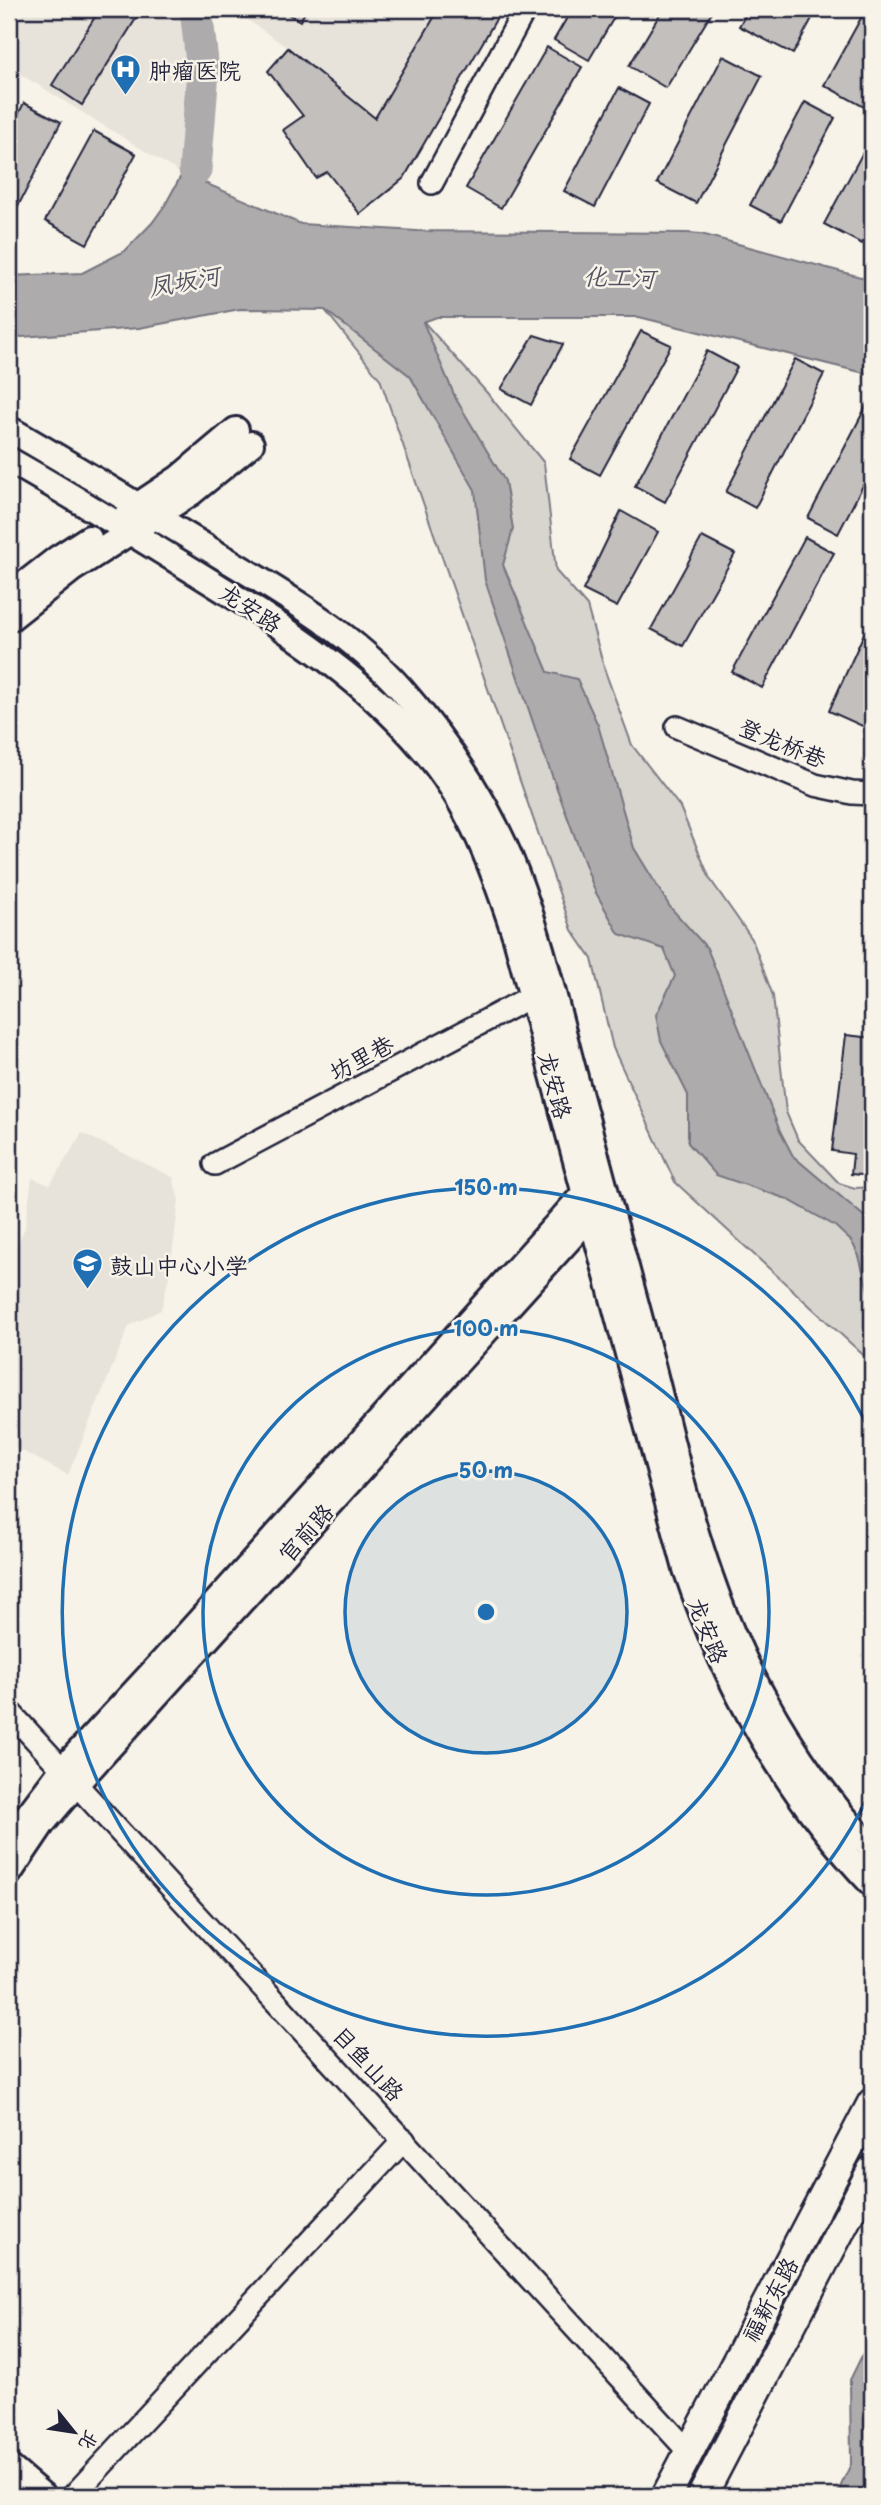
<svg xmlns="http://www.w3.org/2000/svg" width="881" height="2505" font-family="'Playpen Sans','LXGW WenKai TC',sans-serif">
<rect width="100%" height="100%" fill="#f7f3e8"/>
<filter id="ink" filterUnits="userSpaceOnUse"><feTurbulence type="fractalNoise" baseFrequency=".0143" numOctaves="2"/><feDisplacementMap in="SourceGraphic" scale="14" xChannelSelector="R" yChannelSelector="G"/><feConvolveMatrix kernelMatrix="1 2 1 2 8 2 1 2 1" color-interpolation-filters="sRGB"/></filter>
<g filter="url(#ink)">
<g fill="#e7e3db">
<polygon points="26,9 188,9 200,124 182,174 9,67 9,36"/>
<polygon points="232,9 439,9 375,118 288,48"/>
<polygon points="82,1133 173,1177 179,1201 170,1272 161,1310 129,1326 68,1475 9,1444 9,1263 25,1227 32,1178 50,1185"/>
</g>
<polygon fill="#d8d5cf" stroke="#7d7c85" stroke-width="2" points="325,310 423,321 488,394 544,463 556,571 587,606 605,671 632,745 680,807 710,879 752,939 773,996 786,1112 798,1140 839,1183 855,1188 872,1187 872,1363 675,1182 613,1048 592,959 572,930 380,379"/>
<g fill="#aeabad" stroke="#76747f" stroke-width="2">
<polygon points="188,9 202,9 213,124 200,181 301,224 417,231 687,233 701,234 872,280 872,375 639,317 437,317 423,322 456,399 505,481 513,529 503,565 548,672 577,679 598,725 634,848 670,907 707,948 780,1131 793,1156 872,1223 872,1306 859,1256 852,1242 835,1226 787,1199 716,1175 688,1143 688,1095 661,1041 656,1015 675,976 664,949 619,934 595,891 540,743 485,580 475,490 410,376 325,310 240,309 139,328 22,337 9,335 9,276 82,273 125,251 152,223 165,205 182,174 200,124"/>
<polygon points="872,2335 872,2490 869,2496 836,2496 851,2464 850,2380"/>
</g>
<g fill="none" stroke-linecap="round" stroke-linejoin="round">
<polyline stroke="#aeabad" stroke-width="33" points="195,170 203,71 196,9"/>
</g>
<g fill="#c2bfbd" stroke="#22223b" stroke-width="2">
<polygon points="100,9 142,9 82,105 52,85"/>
<polygon points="279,9 307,9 300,21"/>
<polygon points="439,9 456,9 468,16 472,9 502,9 404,178 360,214 327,172 316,178 283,130 303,116 268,71 288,48 375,118"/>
<polygon points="572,9 619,9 589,60 554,40"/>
<polygon points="663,9 714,9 666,88 629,66"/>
<polygon points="749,9 817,9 793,54 739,26"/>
<polygon points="866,9 872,9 872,92 864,107 824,85"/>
<polygon points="547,47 582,67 501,208 466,188"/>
<polygon points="723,56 762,76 696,203 657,183"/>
<polygon points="619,88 649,104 595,207 564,191"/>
<polygon points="805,102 835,118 781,221 750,205"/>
<polygon points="24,103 61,122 11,220 9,219 9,132"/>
<polygon points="94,131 136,154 87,244 45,221"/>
<polygon points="868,143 872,145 872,226 862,244 824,224"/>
<polygon points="641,331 671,345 600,475 570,459"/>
<polygon points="534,335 563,344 531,405 501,389"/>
<polygon points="707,351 737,367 665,502 635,486"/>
<polygon points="795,359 824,374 755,508 726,492"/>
<polygon points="872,395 872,468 838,534 808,518"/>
<polygon points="621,511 658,532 617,607 583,590"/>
<polygon points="702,537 735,554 683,646 651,629"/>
<polygon points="805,537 834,553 762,688 732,672"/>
<polygon points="872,616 872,722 869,729 829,711"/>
<polygon points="846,1035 872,1038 872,1176 851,1174 853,1154 832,1151"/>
</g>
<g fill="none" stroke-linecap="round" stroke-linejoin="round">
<defs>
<g id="tertiary">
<polyline points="432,183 525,9"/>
<polyline points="677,727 815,785 852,793 872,794"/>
<polyline points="215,1164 532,996"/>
<polyline points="9,1711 689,2452"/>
<polyline points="73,2496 404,2140"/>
</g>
<g id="secondary">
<path d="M9 429C73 465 134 504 196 541 267 585 345 626 401 689 449 744 490 805 516 873 540 936 555 1002 572 1066 597 1162 624 1257 649 1353 668 1426 684 1501 709 1573 742 1672 800 1772 872 1849"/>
<path d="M9 460C68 493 125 529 182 564 274 621 374 681 439 769 476 819 497 880 516 938L686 1569C725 1685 787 1795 872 1884"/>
<polyline points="128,512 179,478 236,430"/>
<polyline points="9,596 58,558 89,538"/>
<polyline points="9,619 71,570 191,493 251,444"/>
<polyline points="9,1840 62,1770 165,1659 594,1183"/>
<polyline points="9,1873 42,1824 76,1784 599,1206"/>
<polyline points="9,2467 43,2496"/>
</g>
<g id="primary">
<polyline points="666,2496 872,2103"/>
<polyline points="702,2496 872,2170"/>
</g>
</defs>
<use href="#tertiary" stroke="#22223b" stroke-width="26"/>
<use href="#secondary" stroke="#22223b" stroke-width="30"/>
<use href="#primary" stroke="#22223b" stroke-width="33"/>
<use href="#tertiary" stroke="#f7f3e8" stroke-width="21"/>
<use href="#secondary" stroke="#f7f3e8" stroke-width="24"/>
<use href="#primary" stroke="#f7f3e8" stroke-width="28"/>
</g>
</g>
<circle cx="486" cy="1612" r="141" fill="#1f6fb2" fill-opacity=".12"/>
<g fill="none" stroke="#1f6fb2" stroke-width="3.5">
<circle cx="486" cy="1612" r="141"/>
<circle cx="486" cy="1612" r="283"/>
<path d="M872 1788A424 424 0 1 1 872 1436"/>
</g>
<defs>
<symbol id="hospital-pin" viewBox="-11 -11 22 30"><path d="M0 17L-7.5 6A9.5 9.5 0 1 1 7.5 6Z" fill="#1f6fb2" stroke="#f7f3e8"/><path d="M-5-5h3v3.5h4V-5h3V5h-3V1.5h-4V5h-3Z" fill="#fff"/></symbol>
<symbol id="school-pin" viewBox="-11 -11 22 30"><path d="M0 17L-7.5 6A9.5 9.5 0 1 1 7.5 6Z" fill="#1f6fb2" stroke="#f7f3e8"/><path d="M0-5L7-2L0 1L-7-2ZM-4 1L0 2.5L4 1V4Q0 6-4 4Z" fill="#fff"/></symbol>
</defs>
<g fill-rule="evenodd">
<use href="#hospital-pin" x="108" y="52" width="35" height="47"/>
<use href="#school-pin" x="70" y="1246" width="35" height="47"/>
</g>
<g text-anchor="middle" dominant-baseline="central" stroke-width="5" stroke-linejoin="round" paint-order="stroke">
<g font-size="23" fill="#22223b" stroke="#f7f3e8" text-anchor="start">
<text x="149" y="69">肿瘤医院</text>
<text x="110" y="1264">鼓山中心小学</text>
</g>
<g font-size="23" fill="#22223b" stroke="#f7f3e8">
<text transform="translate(251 607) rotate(33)">龙安路</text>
<text transform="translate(783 742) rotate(22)">登龙桥巷</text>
<text transform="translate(361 1057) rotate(-28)">坊里巷</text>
<text transform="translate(556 1085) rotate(75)">龙安路</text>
<text transform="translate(305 1532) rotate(-48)">官前路</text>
<text transform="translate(709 1630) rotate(68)">龙安路</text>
<text transform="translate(369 2063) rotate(47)">目鱼山路</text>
<text transform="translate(769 2299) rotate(-62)">福新东路</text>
</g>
<g font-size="24" font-style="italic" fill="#535263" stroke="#f7f3e8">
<text transform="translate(619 276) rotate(2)">化工河</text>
<text transform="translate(184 280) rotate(-10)">凤坂河</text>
</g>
</g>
<circle cx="486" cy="1612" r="10" fill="#1f6fb2" stroke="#f7f3e8" stroke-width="3.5"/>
<g font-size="21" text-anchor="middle" font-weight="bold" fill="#1f6fb2" stroke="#f7f3e8" stroke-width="5" stroke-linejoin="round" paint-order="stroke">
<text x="486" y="1195">150 m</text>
<text x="486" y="1336">100 m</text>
<text x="486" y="1478">50 m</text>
</g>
<rect width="881" height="2505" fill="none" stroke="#f7f3e8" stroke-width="35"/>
<rect x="18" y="18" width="846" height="2470" fill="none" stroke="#22223b" stroke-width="2.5" filter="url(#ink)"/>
<g transform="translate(74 2432) rotate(120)" stroke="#f7f3e8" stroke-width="5" paint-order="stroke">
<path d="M0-5L12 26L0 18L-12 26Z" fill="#22223b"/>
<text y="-10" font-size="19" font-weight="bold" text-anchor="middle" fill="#22223b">北</text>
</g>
</svg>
